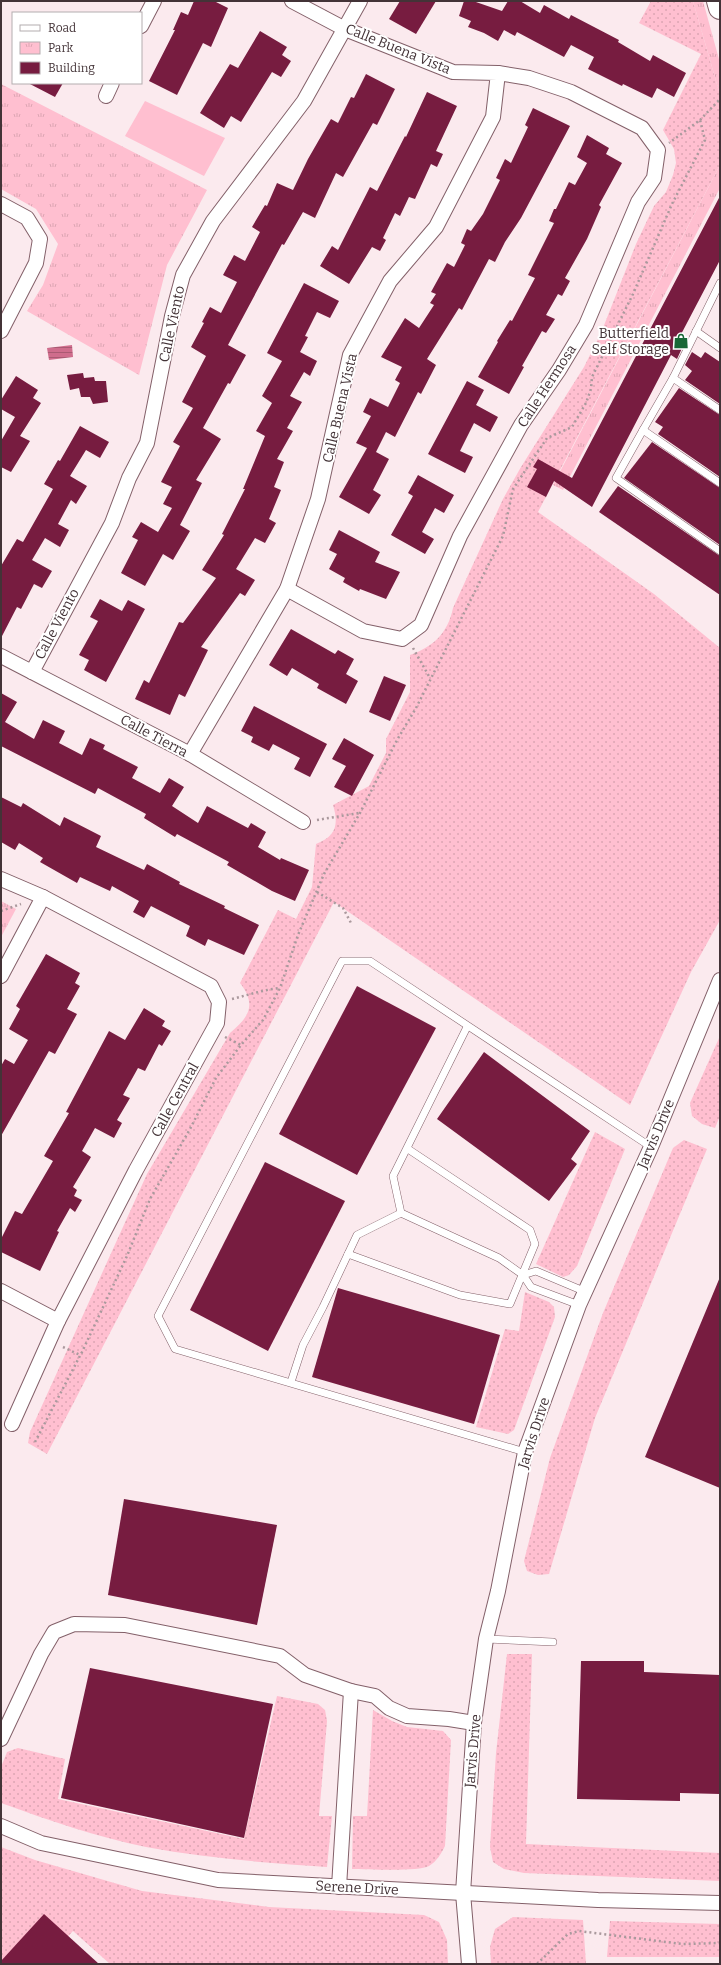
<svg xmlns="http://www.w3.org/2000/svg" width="721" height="1965" font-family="Bitter,serif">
<defs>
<pattern id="grass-dots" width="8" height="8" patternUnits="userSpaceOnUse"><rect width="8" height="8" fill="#ffbfd0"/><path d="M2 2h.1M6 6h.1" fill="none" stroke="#dca5b3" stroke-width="1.8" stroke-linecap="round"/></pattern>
<pattern id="park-tufts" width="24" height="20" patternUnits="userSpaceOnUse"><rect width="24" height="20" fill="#ffbfd0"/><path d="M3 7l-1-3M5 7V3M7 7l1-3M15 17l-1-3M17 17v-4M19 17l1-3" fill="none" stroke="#dca5b3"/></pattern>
<pattern id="water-rules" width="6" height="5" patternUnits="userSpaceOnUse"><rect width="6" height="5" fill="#cf6d8c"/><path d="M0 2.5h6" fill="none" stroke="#aa5a73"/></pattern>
</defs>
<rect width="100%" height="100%" fill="#fbeaee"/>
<g fill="url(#grass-dots)">
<path d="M651 1H693L720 95V165L538 512 654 594 720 648V920L691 972 630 1105 334 902 47 1454 28 1443 30 1432 147 1174 230 1033C249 1017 257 1005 240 983L278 910 296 919 312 887 316 844C336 836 339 825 333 805L369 786 386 753V739L410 692V655C433 647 448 633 453 608L503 499 521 467 584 367 601 333 636 244 654 206 666 192 673 175 676 163 674 149 663 130 701 54 639 23Z"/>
<polygon points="720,1036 720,1116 715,1128 702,1124 692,1116 690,1103"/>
<polygon points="595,1132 625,1149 577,1266 569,1275 563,1277 536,1264"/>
<polygon points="684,1140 707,1149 595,1418 549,1574 538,1575 527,1571 524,1561 550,1458 603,1313 673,1148"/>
<polygon points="525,1292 549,1302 554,1307 555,1317 514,1430 508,1434 476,1427 505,1329 519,1331"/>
<polygon points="507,1654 532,1654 526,1844 720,1853 720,1881 524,1873 504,1869 493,1862 490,1847 496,1753"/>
<path d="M277 1696 318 1704 325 1710 327 1721 319 1816H332L327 1867C266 1863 206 1858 146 1847 97 1837 48 1820 1 1803V1767L7 1752 18 1748 65 1759 58 1799 244 1839Z"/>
<path d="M373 1710 392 1721 407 1727 443 1731 451 1740 445 1846C441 1854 437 1861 429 1866 419 1872 366 1869 352 1869L353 1816H367Z"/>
<polygon points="1,1847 35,1860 142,1891 269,1907 424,1915 439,1922 447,1940 448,1964 110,1964 73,1931 43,1964 1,1964"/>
<polygon points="513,1917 583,1920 586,1964 491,1964 490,1947 495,1929"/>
<polygon points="610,1921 720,1924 720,1957 607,1957"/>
</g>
<g fill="url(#park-tufts)">
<polygon points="693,1 703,1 720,63 720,95"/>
<polygon points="1,84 207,190 167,265 139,375 27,311 43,285 58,244 36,209 1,189"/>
<polygon points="720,165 720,188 563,490 553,485"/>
<polygon points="1,901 16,909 1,937"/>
</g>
<polygon fill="#ffbfd0" points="145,101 225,138 204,176 125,136"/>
<polygon fill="url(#water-rules)" points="72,345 73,357 49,360 47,348"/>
<g fill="#771c40">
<polygon points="194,1 214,1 228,8 211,47 203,43 177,95 149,81 175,30 173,30 181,12 188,15"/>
<polygon points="400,1 436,1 416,34 389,19"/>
<polygon points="464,1 473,1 502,11 508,1 520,1 540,13 544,5 569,19 571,15 619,40 618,42 650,61 653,55 686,73 674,97 657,88 652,98 623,84 622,86 588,69 594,57 571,45 564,57 517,32 515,36 504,30 498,41 484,33 468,27 471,21 459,16"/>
<polygon points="260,31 287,47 282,55 291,61 281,77 272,72 241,122 231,116 224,128 200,113 230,64 238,68"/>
<polygon points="366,74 395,89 377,125 373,123 343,177 336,173 315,218 303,212 284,245 282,244 228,345 246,355 230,384 228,383 203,428 221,439 196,480 202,483 180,525 190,531 173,560 163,554 145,586 121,573 138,540 132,537 141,522 158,532 172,508 163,504 172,487 161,482 180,446 173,442 193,408 182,402 206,356 191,347 204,323 202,322 210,307 221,313 237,282 223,275 234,255 245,261 260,232 252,227 265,205 267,206 277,183 293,190 308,159 331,119 338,123 351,97 354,98"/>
<polygon points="28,83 63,83 55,97"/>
<polygon points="427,92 457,106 436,151 443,154 437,167 431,164 415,199 409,197 400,216 395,213 383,238 386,240 380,251 372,247 349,284 320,266 332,246 338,250 370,187 377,191 405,136 406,137"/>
<polygon points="533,108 570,126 521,218 505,242 495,262 489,259 462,310 459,308 427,359 436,365 421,394 418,392 395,437 386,432 376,452 389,459 373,490 381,495 369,514 339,497 367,448 356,443 371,416 363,412 370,398 388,407 400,383 395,380 402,367 381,357 405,318 419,328 434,305 430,303 436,294 431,292 447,263 454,267 465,245 461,243 467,229 471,231 483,214 500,180 496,178 505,159 511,163 528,127 525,125"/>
<polygon points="587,135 609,148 606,154 622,163 599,205 601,207 587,239 565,278 570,281 562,296 558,294 546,315 555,319 546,333 542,331 522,366 524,367 509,394 478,377 498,342 497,341 510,320 512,321 535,278 528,275 554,223 549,221 554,209 556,209 569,182 575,185 587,163 577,157"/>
<polygon points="720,196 720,260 677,342 683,346 677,359 671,355 592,507 554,481 546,497 527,487 537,469 533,467 538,459 572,478"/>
<polygon points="304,283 339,301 330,318 317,312 305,336 308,337 300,352 317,361 310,376 304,372 290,396 302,402 287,428 293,431 277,459 284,462 274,487 281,490 269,519 276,523 265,543 255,538 236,569 255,580 245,596 240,593 201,647 208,650 185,697 179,694 170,715 135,699 144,680 149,683 179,622 183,623 216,578 202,570 224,535 222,534 245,489 243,489 265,436 256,431 272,403 262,396 282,361 267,353"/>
<polygon points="692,352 701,358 705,352 720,362 720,404 685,380 692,371 685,365"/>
<polygon points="83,373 84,378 94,377 95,381 106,381 108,402 93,404 90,397 81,397 79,388 70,390 67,375"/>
<polygon points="16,376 38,390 33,398 41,403 20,436 30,441 11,472 1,467 1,441 15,417 1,409 1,400"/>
<polygon points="467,381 484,390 476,405 498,417 490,432 474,423 460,451 473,457 465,473 428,454"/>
<polygon points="679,388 720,415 720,477 658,434 663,427 655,422"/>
<polygon points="80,426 109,442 100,458 86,450 70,476 87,486 76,504 71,500 58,524 69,530 60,547 45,538 32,560 52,571 42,588 34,584 21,609 17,607 1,638 1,566 17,539 23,542 53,489 44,484 58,460 60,461"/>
<polygon points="652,442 720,488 720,545 624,478"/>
<polygon points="418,475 454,495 444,513 435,508 422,532 434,539 425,554 391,535 413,496 408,493"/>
<polygon points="618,486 720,556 720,595 599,512"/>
<polygon points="339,530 380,552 375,562 400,572 386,599 360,589 359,591 343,582 345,578 329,569 337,554 329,550"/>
<polygon points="100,599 122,611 128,600 145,609 106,682 84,670 89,660 79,655 98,621 90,617"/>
<polygon points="291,629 335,654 338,650 354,659 346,674 358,681 346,704 317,688 319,684 292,668 287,676 269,665"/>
<polygon points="384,676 406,685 390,721 369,712"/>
<polygon points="1,693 17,702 5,722 34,739 43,720 65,731 59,743 82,755 90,738 105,745 103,749 138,767 132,778 160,793 169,778 184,787 172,806 198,823 207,806 248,828 251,823 266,832 258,847 280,860 281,858 309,870 295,901 272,891 227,865 229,862 177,834 175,837 144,818 146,814 98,788 95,794 1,746"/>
<polygon points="254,706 327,744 310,777 294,769 300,758 273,744 269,751 251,742 253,737 241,731"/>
<polygon points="344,738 374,755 352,796 334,787 346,766 332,759"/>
<polygon points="1,797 21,807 23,803 60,826 64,817 101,836 96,847 144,870 147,864 180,882 179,884 225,906 224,908 259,925 244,955 208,939 205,946 186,936 190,926 151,906 144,918 133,912 139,901 112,886 110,891 80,877 77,883 40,862 43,858 19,843 15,850 1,842"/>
<polygon points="46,954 80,973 75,983 80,986 67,1009 77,1014 55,1054 49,1051 1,1136 1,1066 5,1059 14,1064 28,1040 9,1029 20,1009 16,1006"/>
<polygon points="357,986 436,1028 357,1175 279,1134"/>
<polygon points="144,1008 165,1021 162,1026 171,1031 162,1046 159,1044 145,1071 138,1068 123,1095 130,1098 117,1120 122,1123 114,1138 95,1128 82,1151 91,1157 73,1187 77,1190 74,1196 82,1200 75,1212 70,1208 57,1231 59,1232 40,1271 1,1252 1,1239 15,1211 22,1214 53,1161 44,1156 69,1113 66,1112 109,1031 125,1040"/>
<polygon points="484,1052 590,1131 571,1159 577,1164 549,1201 437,1119"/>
<polygon points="265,1162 345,1201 268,1351 190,1310"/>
<polygon points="720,1277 720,1488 645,1457"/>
<polygon points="338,1288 500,1335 474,1424 312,1377"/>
<polygon points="124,1499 277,1525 257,1625 108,1595"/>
<polygon points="581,1661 644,1661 644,1672 720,1675 720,1794 680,1793 680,1801 577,1799"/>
<polygon points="90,1668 273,1704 244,1838 61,1798"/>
<polygon points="44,1914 99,1964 1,1964 1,1961"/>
</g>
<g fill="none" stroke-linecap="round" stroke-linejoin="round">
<defs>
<g id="lane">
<polyline points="696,331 720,348"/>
<polyline points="673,378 720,283"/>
<polyline points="720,410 673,378 643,430 720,483"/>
<polyline points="643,430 616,478 720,551"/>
<polyline points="401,1213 393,1176 467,1027"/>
<polyline points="348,1254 460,1295 510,1304 535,1244 530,1230 408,1149"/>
<polyline points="523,1275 536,1271 586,1292"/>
<polyline points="291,1382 303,1345 323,1307 357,1235 401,1213 499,1258 523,1275 531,1287 579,1305"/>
<polyline points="525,1452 175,1349 158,1316 342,961 370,961 651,1147"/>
<polyline points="486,1639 553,1642"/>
</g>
<g id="street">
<polyline points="141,26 154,1"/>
<polyline points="106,96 112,83"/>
<polyline points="1,204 27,218 40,239 36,263 1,331"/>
<polyline points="287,589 363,631 402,639 421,625 460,536 521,425 559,370 586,325 638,202 654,178 658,150 642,128 571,92 529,78 498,73"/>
<polyline points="1,656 190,754 303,822"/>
<polyline points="32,672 112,523 129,478 147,443 172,316 183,275 213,221 304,101 360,1"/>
<polyline points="190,754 287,589 318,499 350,355 390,281 436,227 493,117 498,73 453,72 345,29 292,1"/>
<polyline points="1,879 43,897 211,986 219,1002 217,1023 136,1170 58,1321 12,1424"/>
<polyline points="1,976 43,897"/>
<polyline points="1,1291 58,1321"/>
<polyline points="1,1739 41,1654 54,1632 74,1624 125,1625 280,1656 305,1675 351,1691 375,1696 389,1708 407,1716 449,1719 474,1723"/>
<polyline points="1,1826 41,1843 218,1880 598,1900 720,1903"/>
<polyline points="339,1887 351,1691"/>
<polyline points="469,1964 463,1893 474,1723 486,1639 498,1591 525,1452 579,1305 651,1147 720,980"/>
</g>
<polyline id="primary" points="718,1 720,8"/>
</defs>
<use href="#lane" stroke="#836069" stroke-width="8"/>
<use href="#street" stroke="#836069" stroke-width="16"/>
<use href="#primary" stroke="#836069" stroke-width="24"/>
<g stroke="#aa999d" stroke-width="2.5" stroke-dasharray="2 3" stroke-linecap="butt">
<polyline points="700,120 720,99"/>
<polyline points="413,648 430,678"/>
<polyline points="317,820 359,813"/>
<polyline points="317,892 343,908 351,923"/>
<polyline points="1,911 21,904"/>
<path d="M232 999C248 995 263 990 279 988"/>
<polyline points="225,1037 241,1045"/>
<polyline points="63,1347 80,1355"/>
<polyline points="35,1442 82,1352 127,1256 150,1199 190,1129 216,1078 241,1045 263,1020 280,988 298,935 324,874 360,813 397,740 416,708 503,536 513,489 547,438 572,427 586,403 591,389 592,377 633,294 672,204 705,140 700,120 669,143"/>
<polyline points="537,1964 568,1934 579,1931 682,1944 720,1943"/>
</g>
<use href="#lane" stroke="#fff" stroke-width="7"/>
<use href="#street" stroke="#fff" stroke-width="14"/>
<use href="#primary" stroke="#fff" stroke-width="22"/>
</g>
<defs>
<symbol id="shop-bare" viewBox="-9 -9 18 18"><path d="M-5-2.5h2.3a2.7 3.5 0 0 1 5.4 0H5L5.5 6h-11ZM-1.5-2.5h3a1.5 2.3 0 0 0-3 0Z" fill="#196736" stroke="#fff" stroke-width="2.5" paint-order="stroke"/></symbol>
</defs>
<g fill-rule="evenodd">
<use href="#shop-bare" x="670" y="330" width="22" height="22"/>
</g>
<g text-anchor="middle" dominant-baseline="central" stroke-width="4" stroke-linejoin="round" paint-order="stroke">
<g font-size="14" fill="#433337" stroke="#fff">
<text transform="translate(398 49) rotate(22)">Calle Buena Vista</text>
<text transform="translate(172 324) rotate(-78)">Calle Viento</text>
<text transform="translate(547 386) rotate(-57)">Calle Hermosa</text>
<text transform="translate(340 408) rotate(-77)">Calle Buena Vista</text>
<text transform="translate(57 624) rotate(-62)">Calle Viento</text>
<text transform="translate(154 736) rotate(28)">Calle Tierra</text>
<text transform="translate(175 1100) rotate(-61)">Calle Central</text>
<text transform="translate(656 1134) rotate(-67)">Jarvis Drive</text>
<text transform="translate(534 1433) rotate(-72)">Jarvis Drive</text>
<text transform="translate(473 1751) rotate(-85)">Jarvis Drive</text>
<text transform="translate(357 1888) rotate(3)">Serene Drive</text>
</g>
<g font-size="14" fill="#433337" stroke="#fff" text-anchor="end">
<text x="669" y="333">Butterfield<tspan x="669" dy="16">Self Storage</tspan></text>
</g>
</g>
<rect width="721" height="1965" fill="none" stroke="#433337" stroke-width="4"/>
<rect x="12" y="12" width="130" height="72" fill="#ffffff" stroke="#b4adaf"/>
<rect x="20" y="25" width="20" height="6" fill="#ffffff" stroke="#b4adaf"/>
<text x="48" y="32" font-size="12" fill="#433337">Road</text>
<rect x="20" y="42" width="20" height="12" fill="url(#park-tufts)" stroke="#b4adaf"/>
<text x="48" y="52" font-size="12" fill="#433337">Park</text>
<rect x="20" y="62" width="20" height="12" fill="#771c40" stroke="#b4adaf"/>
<text x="48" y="72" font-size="12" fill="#433337">Building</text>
</svg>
